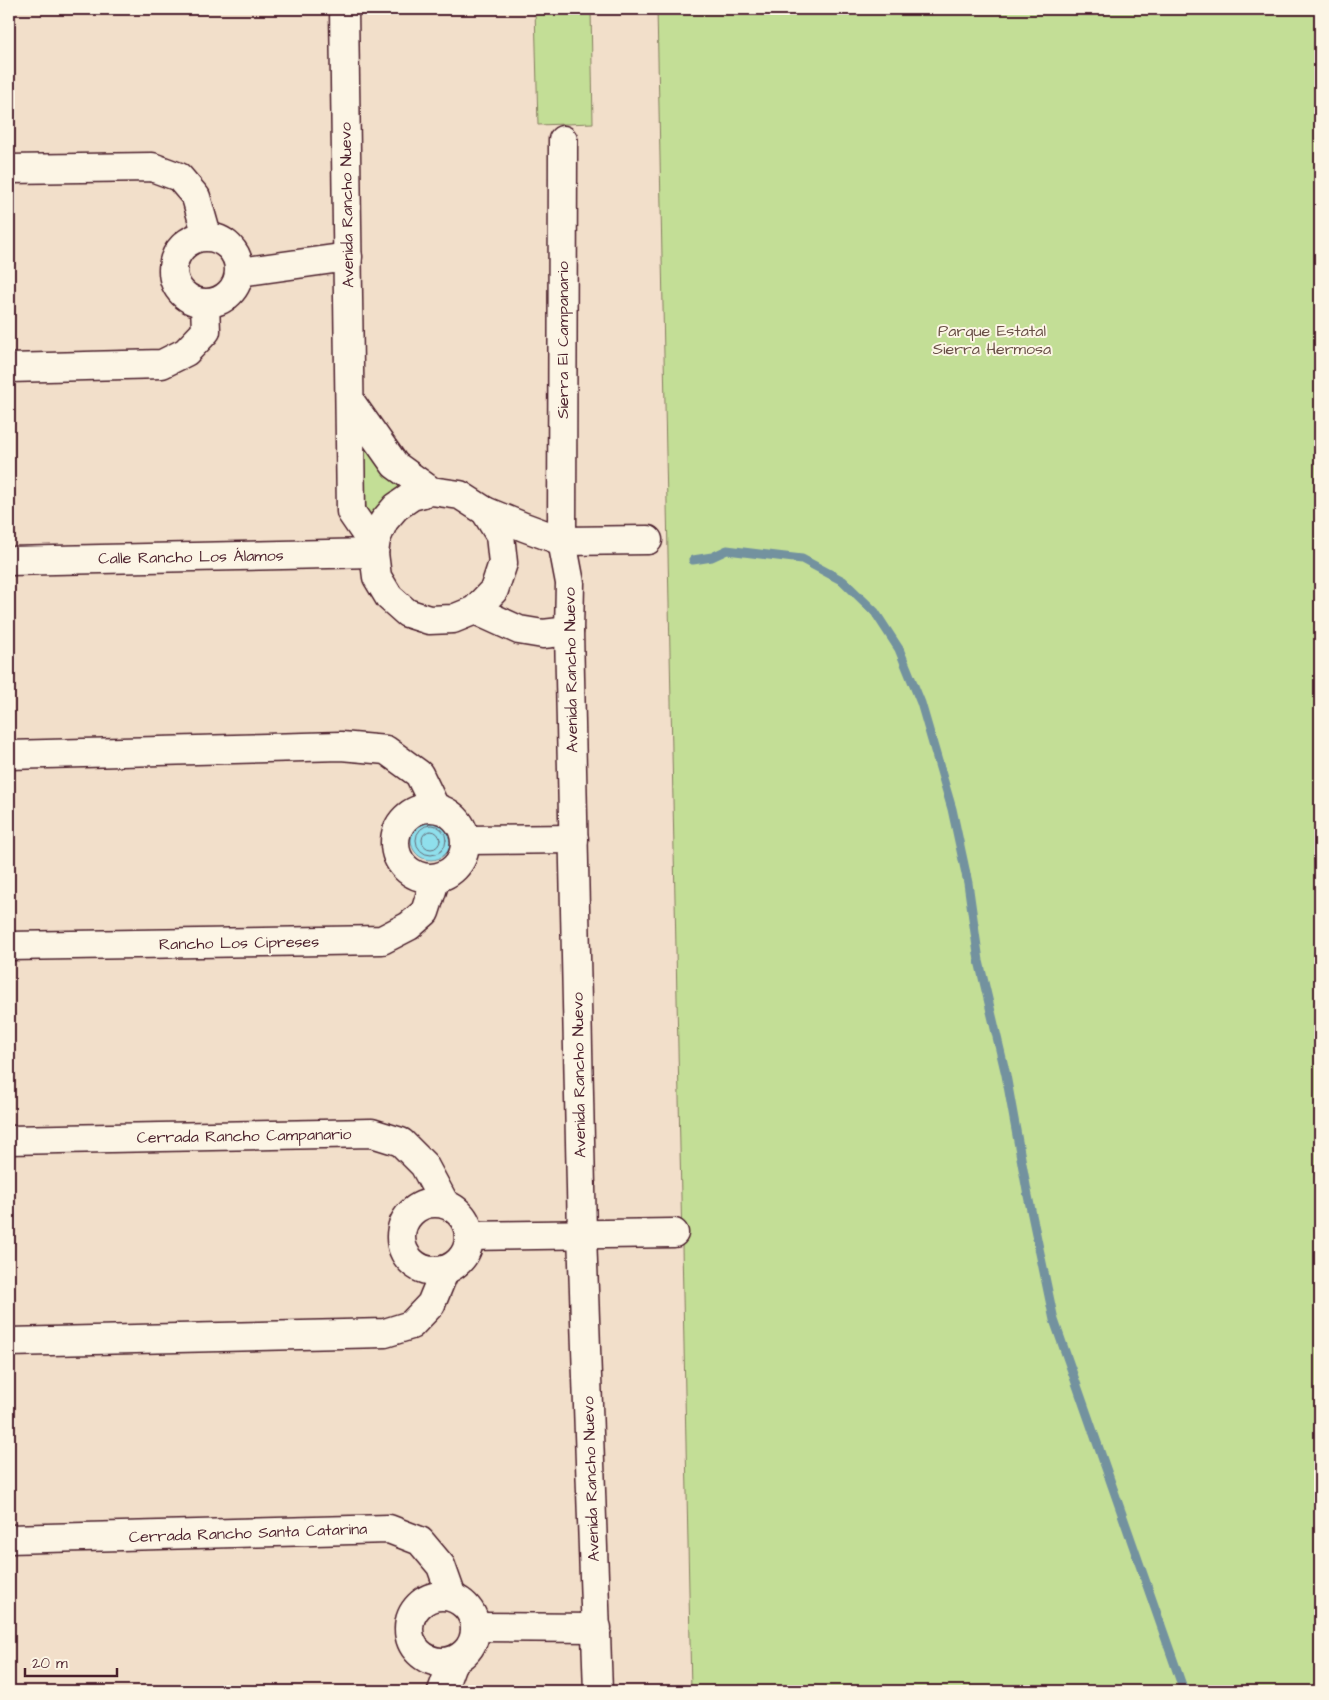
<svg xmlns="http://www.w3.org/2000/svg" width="1329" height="1700" font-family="'Architects Daughter',sans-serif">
<rect width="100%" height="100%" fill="#f2dfca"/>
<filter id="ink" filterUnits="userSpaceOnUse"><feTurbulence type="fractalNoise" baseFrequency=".02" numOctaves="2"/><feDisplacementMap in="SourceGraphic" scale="10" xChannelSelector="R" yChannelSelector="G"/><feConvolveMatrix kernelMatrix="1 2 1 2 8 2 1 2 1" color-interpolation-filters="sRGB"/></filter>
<g filter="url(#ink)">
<g fill="#c3de96" stroke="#867e60">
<polygon points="535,9 591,9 593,123 538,125"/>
<polygon points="657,9 1320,9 1320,1691 691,1691"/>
<polygon points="359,425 387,475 403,488 368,531"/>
</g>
<circle fill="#8fdfec" stroke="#73929f" cx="431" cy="840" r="20"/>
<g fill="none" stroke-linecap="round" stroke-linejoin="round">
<g stroke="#666c78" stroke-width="1">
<circle cx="431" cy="840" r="15"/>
<circle cx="431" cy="840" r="9"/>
</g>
<polyline stroke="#73929f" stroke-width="9" points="693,560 712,557 727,550 802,559 843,581 875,612 899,649 921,703 952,809 968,883 979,961 1006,1075 1027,1191 1054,1320 1184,1691"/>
<defs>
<g id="street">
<polyline points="344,9 351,512 364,531 376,539"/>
<polyline points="563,140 562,541 570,583 569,631 582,1234 598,1691"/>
<polyline points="9,169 152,167 179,177 196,197 207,236"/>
<circle cx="206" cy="270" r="33"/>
<polyline points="240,272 348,257"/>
<polyline points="9,368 162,364 186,352 206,331 205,304"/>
<polyline points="350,401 395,465 431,491 460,495 485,511 500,535 503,563 494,590 475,610 453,619 429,620 407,613 389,597 377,577 374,553 376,539 384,521 396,507 412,496 431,491"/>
<polyline points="485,511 524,527 562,541 648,540"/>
<polyline points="9,561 374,553"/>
<polyline points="475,610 519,630 543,634 569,631"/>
<polyline points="9,755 341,746 386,750 419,774 435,807"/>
<circle cx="430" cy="843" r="35"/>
<polyline points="466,840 574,839"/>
<polyline points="9,946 382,940 409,926 425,912 436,878"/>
<polyline points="9,1140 372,1133 401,1142 424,1165 445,1204"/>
<circle cx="435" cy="1237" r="34"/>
<polyline points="469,1236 674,1233"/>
<polyline points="9,1342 385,1333 411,1325 431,1304 445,1270"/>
<polyline points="9,1539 389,1529 420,1541 441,1566 452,1597"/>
<circle cx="442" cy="1629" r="33"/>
<polyline points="476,1627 597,1628"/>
<polyline points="442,1691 453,1661"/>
</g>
</defs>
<use href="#street" stroke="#4a1f2b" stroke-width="31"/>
<use href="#street" stroke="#fcf5e5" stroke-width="28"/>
</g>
</g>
<g text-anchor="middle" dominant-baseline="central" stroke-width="4" stroke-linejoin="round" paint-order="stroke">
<g font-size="16" fill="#4a1f2b" stroke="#fcf5e5">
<text transform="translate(347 205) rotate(-91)">Avenida Rancho Nuevo</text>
<text transform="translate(563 340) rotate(-90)">Sierra El Campanario</text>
<text transform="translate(191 557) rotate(-1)">Calle Rancho Los Álamos</text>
<text transform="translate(571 670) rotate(-91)">Avenida Rancho Nuevo</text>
<text transform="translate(239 943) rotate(-1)">Rancho Los Cipreses</text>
<text transform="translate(579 1075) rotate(-91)">Avenida Rancho Nuevo</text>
<text transform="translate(244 1136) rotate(-1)">Cerrada Rancho Campanario</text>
<text transform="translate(591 1479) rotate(-92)">Avenida Rancho Nuevo</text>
<text transform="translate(248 1533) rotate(-2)">Cerrada Rancho Santa Catarina</text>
</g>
<g font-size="16" fill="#684f46" stroke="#fcf5e5">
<text x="992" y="331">Parque Estatal<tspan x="992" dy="18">Sierra Hermosa</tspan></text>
</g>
</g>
<rect width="1329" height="1700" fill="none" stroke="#fcf5e5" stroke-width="30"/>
<rect x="15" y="15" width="1299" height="1670" fill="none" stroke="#4a1f2b" stroke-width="2" filter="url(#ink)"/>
<path d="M25 1668v8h92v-8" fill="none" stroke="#4a1f2b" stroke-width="2.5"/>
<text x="32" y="1668" font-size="15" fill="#4a1f2b" stroke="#fcf5e5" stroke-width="4" paint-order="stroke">20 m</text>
</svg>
